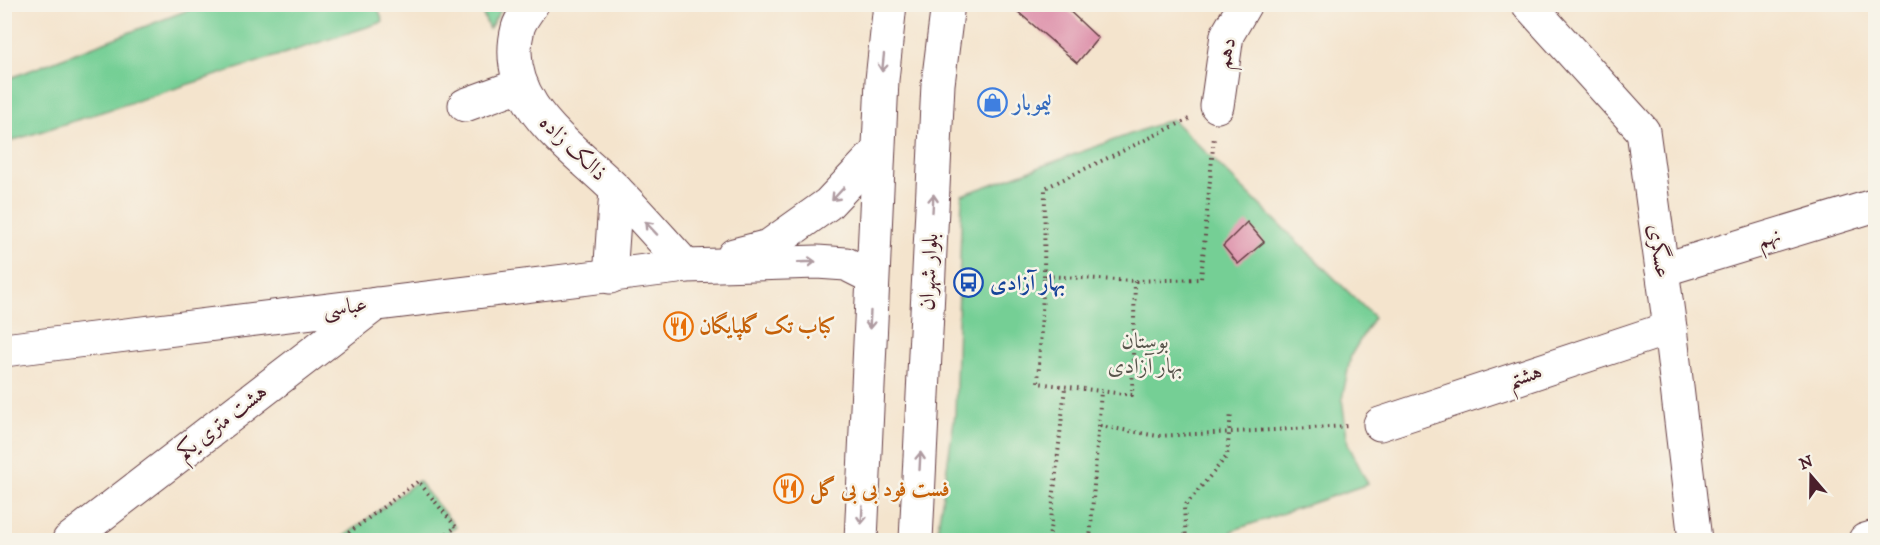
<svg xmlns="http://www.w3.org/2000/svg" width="1880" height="545" font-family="'IM FELL DW Pica',Amiri,serif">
<rect width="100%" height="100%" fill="#f7f3e8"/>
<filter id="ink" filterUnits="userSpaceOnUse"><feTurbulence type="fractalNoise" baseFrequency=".0167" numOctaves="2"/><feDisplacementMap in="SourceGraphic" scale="12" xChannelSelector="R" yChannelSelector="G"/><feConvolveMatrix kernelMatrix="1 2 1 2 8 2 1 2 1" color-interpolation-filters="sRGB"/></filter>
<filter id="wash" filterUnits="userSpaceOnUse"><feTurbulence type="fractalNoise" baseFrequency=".008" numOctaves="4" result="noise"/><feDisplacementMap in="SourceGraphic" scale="24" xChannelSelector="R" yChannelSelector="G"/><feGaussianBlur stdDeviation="1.35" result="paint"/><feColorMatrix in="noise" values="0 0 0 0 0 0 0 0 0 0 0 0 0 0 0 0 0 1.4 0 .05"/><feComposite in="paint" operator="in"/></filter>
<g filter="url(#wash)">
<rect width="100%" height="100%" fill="#f4e4cd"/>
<g fill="#75cf95" stroke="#607760" stroke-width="1.5">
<polygon points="201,5 377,5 383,22 5,143 5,80"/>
<polygon points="479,5 504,5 489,29"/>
<polygon points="1172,119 1374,317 1351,355 1342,399 1348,444 1368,484 1231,531 1235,540 936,540 955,414 962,195"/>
<polygon points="418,481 456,527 438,540 339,540"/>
</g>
<g id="blocks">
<g fill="#df96ae">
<polygon points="1009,4 1062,4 1098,38 1077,63"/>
<polygon points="1247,222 1264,242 1238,264 1223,246"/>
</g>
</g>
</g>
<g filter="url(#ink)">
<use href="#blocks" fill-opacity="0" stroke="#643d43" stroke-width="1.5"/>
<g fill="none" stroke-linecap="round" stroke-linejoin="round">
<defs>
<g id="minor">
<path d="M532 4C527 12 520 20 518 28 499 101 570 145 614 188 639 213 662 240 686 266"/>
<polyline points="1528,4 1643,131 1670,328 1695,540"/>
<polyline points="465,105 520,85"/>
<polyline points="1217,106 1227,35 1245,4"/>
<polyline points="734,255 769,246 828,204 878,151"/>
<polyline points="1662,270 1876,205"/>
<polyline points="610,277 616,190"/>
<polyline points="4,350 686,266 817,262 846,264 872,277"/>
<polyline points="1380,424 1670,328"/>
<polyline points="69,540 376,304"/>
<polyline points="861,540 882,80 890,4"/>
<polyline points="916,540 938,84 948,4"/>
<polyline points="1865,540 1875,537"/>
</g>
</defs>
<use href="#minor" stroke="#643d43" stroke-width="35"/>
<g stroke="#643d43" stroke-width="4" stroke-dasharray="1.5 4.5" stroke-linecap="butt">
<polyline points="1044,276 1045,188 1189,119"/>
<polyline points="1135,281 1132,395 1038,383 1044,276 1135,281 1201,279 1214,136"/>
<polyline points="1100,426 1158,436 1349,426"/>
<polyline points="339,540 418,481 456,527 438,540"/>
<polyline points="1049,540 1065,387"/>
<polyline points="1090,540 1101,391"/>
<polyline points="1186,540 1184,507 1227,456 1231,412"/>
</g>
<use href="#minor" stroke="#fff" stroke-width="33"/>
</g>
<defs><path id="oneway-shaft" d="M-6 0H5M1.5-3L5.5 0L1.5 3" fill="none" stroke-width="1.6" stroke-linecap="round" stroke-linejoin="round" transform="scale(1.5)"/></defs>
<g stroke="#ae9aa0">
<use href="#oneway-shaft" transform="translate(883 63) rotate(96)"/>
<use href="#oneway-shaft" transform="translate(838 194) rotate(133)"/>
<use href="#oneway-shaft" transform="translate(933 203) rotate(-87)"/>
<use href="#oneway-shaft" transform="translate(651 228) rotate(-133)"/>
<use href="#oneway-shaft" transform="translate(807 262) rotate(-2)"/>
<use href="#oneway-shaft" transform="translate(870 320) rotate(93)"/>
<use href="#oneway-shaft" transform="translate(920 461) rotate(-87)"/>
<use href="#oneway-shaft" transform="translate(862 515) rotate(93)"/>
</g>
</g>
<defs>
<symbol id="shop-ring" viewBox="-11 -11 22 22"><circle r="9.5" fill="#f7f3e8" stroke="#3f7fe0" stroke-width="1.5"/><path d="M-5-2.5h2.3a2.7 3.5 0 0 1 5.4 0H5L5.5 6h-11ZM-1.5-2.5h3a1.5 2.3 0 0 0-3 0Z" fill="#3f7fe0"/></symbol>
<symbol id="bus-ring" viewBox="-11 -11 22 22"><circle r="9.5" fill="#f7f3e8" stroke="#1a4fb4" stroke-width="1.5"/><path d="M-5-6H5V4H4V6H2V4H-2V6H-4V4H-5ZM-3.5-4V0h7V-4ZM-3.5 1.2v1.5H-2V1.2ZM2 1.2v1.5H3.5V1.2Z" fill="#1a4fb4"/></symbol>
<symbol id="restaurant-ring" viewBox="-11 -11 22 22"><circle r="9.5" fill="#f7f3e8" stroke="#e8710a" stroke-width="1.5"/><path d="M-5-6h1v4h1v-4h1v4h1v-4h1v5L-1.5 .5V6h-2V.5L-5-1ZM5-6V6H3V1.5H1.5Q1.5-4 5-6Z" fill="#e8710a"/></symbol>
</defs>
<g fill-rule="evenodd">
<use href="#shop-ring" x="976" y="86" width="33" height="33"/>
<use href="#bus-ring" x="952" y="266" width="33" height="33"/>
<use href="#restaurant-ring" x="662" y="310" width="33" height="33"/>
<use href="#restaurant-ring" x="772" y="472" width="33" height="33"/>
</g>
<g text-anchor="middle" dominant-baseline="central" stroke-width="5" stroke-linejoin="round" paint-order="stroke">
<g font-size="22" fill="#4a1f2b" stroke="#f7f3e8">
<text transform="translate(1226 53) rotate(-78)">دهم</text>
<text transform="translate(573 148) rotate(44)">ذالک زاده</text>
<text transform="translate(1769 238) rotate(-17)">نهم</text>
<text transform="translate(1659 251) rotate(82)">عسگری</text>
<text transform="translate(929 272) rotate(-87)">بلوار شهران</text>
<text transform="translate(345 307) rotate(-7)">عباسی</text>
<text transform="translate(1525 376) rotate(-18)">هشتم</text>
<text transform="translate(222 422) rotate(-38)">هشت متری یکم</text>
</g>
<g font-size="22" font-weight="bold" fill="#366cbe" stroke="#f7f3e8" text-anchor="start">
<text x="1013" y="103">لیموبار</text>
</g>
<g font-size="22" font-weight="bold" fill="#164399" stroke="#f7f3e8" text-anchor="start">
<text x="990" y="283">بهار آزادی</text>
</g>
<g font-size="22" font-weight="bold" fill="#c56008" stroke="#f7f3e8" text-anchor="start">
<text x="699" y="326">کباب تک گلپایگان</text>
<text x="810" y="489">فست فود بی بی گل</text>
</g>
<g font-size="22" fill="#57544b" stroke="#f7f3e8">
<text x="1145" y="341">بوستان<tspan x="1145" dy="25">بهار آزادی</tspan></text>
</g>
</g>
<rect width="1880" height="545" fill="none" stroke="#f7f3e8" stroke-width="24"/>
<g transform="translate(1811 476) rotate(340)" stroke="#f7f3e8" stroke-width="4.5" paint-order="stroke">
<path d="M0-4.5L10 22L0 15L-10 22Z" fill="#4a1f2b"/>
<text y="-9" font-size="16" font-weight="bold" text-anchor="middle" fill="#4a1f2b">N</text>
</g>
</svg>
